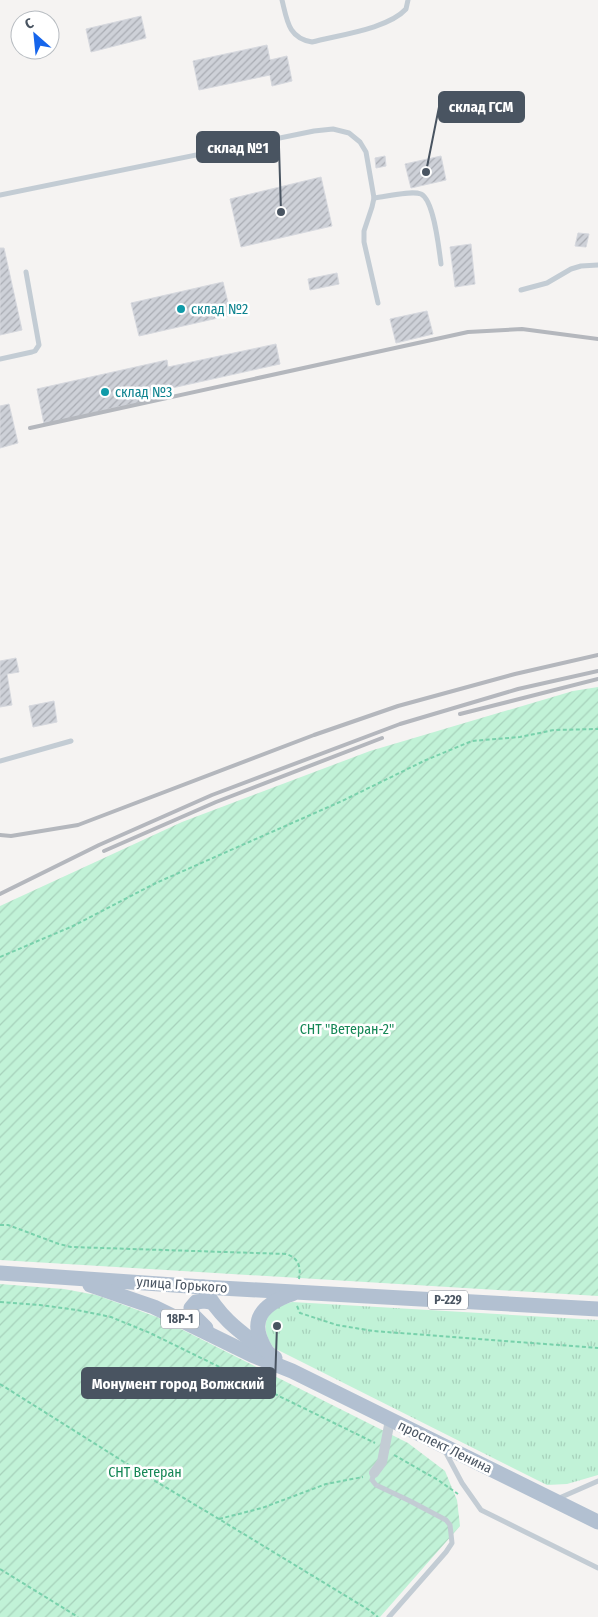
<svg xmlns="http://www.w3.org/2000/svg" width="598" height="1617" font-family="'Fira Sans Condensed',sans-serif">
<defs>
<pattern id="grass-tufts" width="24" height="20" patternUnits="userSpaceOnUse" patternTransform="scale(1.25)"><rect width="24" height="20" fill="#c1f2d7"/><path d="M3 7l-1-3M5 7V3M7 7l1-3M15 17l-1-3M17 17v-4M19 17l1-3" fill="none" stroke="#a7d1bb"/></pattern>
<pattern id="garden-furrows" width="10" height="10" patternUnits="userSpaceOnUse" patternTransform="scale(1.25)"><rect width="10" height="10" fill="#c1f2d7"/><path d="M-1 1l2-2M0 10L10 0M9 11l2-2" fill="none" stroke="#a7d1bb"/></pattern>
<pattern id="building-hatch" width="6" height="6" patternUnits="userSpaceOnUse" patternTransform="scale(1.25)"><rect width="6" height="6" fill="#ced1d8"/><path d="M-1 1l2-2M0 6l6-6M5 7l2-2" fill="none" stroke="#a9acb3"/></pattern>
</defs>
<rect width="100%" height="100%" fill="#f5f3f2"/>
<path fill="url(#grass-tufts)" d="M292 1302 598 1320V1475L567 1484 547 1485 274 1348C264 1336 261 1318 276 1308 280 1305 287 1304 292 1302Z"/>
<g fill="url(#garden-furrows)">
<polygon points="598,687 598,1296 0,1260 0,906 182,822 370,751 573,691"/>
<polygon points="0,1284 64,1289 96,1295 157,1317 408,1443 445,1471 457,1500 460,1526 380,1617 0,1617"/>
</g>
<g fill="url(#building-hatch)" stroke="#d6d8de">
<polygon points="141,16 146,38 91,52 86,29"/>
<polygon points="267,45 270,60 287,56 292,81 272,86 270,75 199,90 193,61"/>
<polygon points="385,156 386,166 376,168 375,158"/>
<polygon points="441,156 446,180 411,188 405,164"/>
<polygon points="321,177 332,226 241,247 230,199"/>
<polygon points="578,233 589,234 586,247 575,246"/>
<polygon points="471,244 475,284 455,287 450,247"/>
<polygon points="0,248 4,248 22,330 0,335"/>
<polygon points="337,273 339,284 310,290 308,279"/>
<polygon points="223,282 231,315 139,336 131,303"/>
<polygon points="427,311 433,334 396,343 390,319"/>
<polygon points="276,344 280,364 172,388 174,396 118,407 44,424 37,389 167,360 168,367"/>
<polygon points="9,404 18,443 0,448 0,406"/>
<polygon points="16,658 19,672 7,674 12,705 0,707 0,661"/>
<polygon points="54,701 57,722 33,727 29,706"/>
</g>
<g fill="none" stroke-linecap="round" stroke-linejoin="round">
<g stroke="#78d1ab" stroke-width="2" stroke-dasharray="4 2.5" stroke-linecap="butt">
<polyline points="0,957 73,926 156,883 342,801 426,760 472,741 520,737 554,730 598,729"/>
<path d="M0 1225H8L59 1244 71 1247 286 1254C299 1258 301 1267 299 1279"/>
<polyline points="0,1302 40,1305 77,1310 111,1317 150,1333 375,1443"/>
<polyline points="297,1306 300,1313 337,1325 373,1331 598,1348"/>
<polyline points="0,1384 140,1472 219,1519 369,1610 378,1617"/>
<polyline points="394,1455 438,1480 458,1494"/>
<polyline points="219,1519 262,1508 326,1484 363,1477"/>
<polyline points="0,1569 78,1617"/>
</g>
<g stroke="#c3ccd4" stroke-width="5">
<path d="M282 0C287 20 288 38 312 42 338 35 388 29 406 9L408 0"/>
<polyline points="0,195 314,131 333,129 349,133 360,142 366,152 374,198 372,207 364,231 364,242 378,303"/>
<path d="M374 198C385 197 411 190 421 194 434 200 439 249 441 264"/>
<polyline points="521,290 547,283 571,269 581,266 598,265"/>
<polyline points="0,359 32,352 35,351 39,345 26,272"/>
<polyline points="0,761 71,741"/>
<polyline points="445,1451 462,1483 481,1510 598,1568"/>
<polyline points="374,1473 372,1480 376,1485 410,1501 446,1520 450,1525 452,1543 446,1552 389,1617"/>
<polyline points="557,1499 598,1481"/>
</g>
<polyline stroke="#c3ccd4" stroke-width="10" points="374,1473 382,1462 390,1420"/>
<g stroke="#b2c0d1" stroke-width="15">
<polyline points="0,1273 203,1287 598,1309"/>
<polyline points="90,1285 154,1307 252,1355 292,1371 598,1522"/>
<path d="M203 1287C222 1322 244 1334 275 1358"/>
<polyline points="206,1328 193,1315 191,1308 196,1302 204,1301 211,1302"/>
<path d="M266 1350C247 1320 263 1304 292 1294"/>
</g>
<g stroke="#b4b7bd" stroke-width="4">
<polyline points="30,428 468,332 522,329 598,339"/>
<polyline points="460,714 598,679"/>
<polyline points="0,835 11,836 78,825 314,735 398,706 515,674 598,655"/>
<polyline points="104,851 216,802 382,738"/>
<polyline points="0,894 99,845 212,795 400,724 518,689 598,671"/>
</g>
</g>
<g fill="#0f9aa8" stroke="#fff" stroke-width="2">
<circle cx="181" cy="309" r="5"/>
<circle cx="105" cy="392" r="5"/>
</g>
<g text-anchor="middle" dominant-baseline="central" stroke-width="5" stroke-linejoin="round" paint-order="stroke">
<g fill="#fff" stroke="#808790" stroke-width="1">
<rect x="428" y="1290.5" width="40" height="19" rx="4"/>
<rect x="161" y="1309.5" width="38" height="19" rx="4"/>
</g>
<g font-size="12" font-weight="bold" fill="#495461">
<text x="448" y="1300">Р-229</text>
<text x="180" y="1319">18Р-1</text>
</g>
<g font-size="14" fill="#0d838f" stroke="#fff" text-anchor="start">
<text x="191" y="309">склад №2</text>
<text x="115" y="392">склад №3</text>
</g>
<g font-size="14" fill="#158756" stroke="#fff">
<text x="347" y="1029">СНТ "Ветеран-2"</text>
<text x="145" y="1472">СНТ Ветеран</text>
</g>
<g font-size="14" fill="#495461" stroke="#fff">
<text transform="translate(182 1285) rotate(4)">улица Горького</text>
<text transform="translate(445 1447) rotate(26)">проспект Ленина</text>
</g>
</g>
<path fill="none" stroke="#495461" stroke-width="2" d="M426 172L439 107M281 212L279 147M277 1326L275 1383"/>
<g fill="#495461" stroke="#fff" stroke-width="2">
<circle cx="426" cy="172" r="5"/>
<circle cx="281" cy="212" r="5"/>
<circle cx="277" cy="1326" r="5"/>
</g>
<g fill="#495461" stroke="#495461" stroke-width="2">
<rect x="439" y="92" width="85" height="30" rx="5"/>
<rect x="197" y="132" width="82" height="30" rx="5"/>
<rect x="82" y="1368" width="193" height="30" rx="5"/>
</g>
<g font-size="15" text-anchor="middle" font-weight="bold" fill="#fff">
<text x="481" y="112">склад ГСМ</text>
<text x="238" y="153">склад №1</text>
<text x="178" y="1389">Монумент город Волжский</text>
</g>
<g transform="translate(35 35) rotate(333)"><circle r="24" fill="#ffffff" stroke="#b6bbc0"/>
<path d="M0-4L9 19L0 12L-9 19Z" fill="#1665eb"/>
<text y="-8" font-size="14" font-weight="bold" text-anchor="middle" fill="#495461">С</text>
</g>
</svg>
